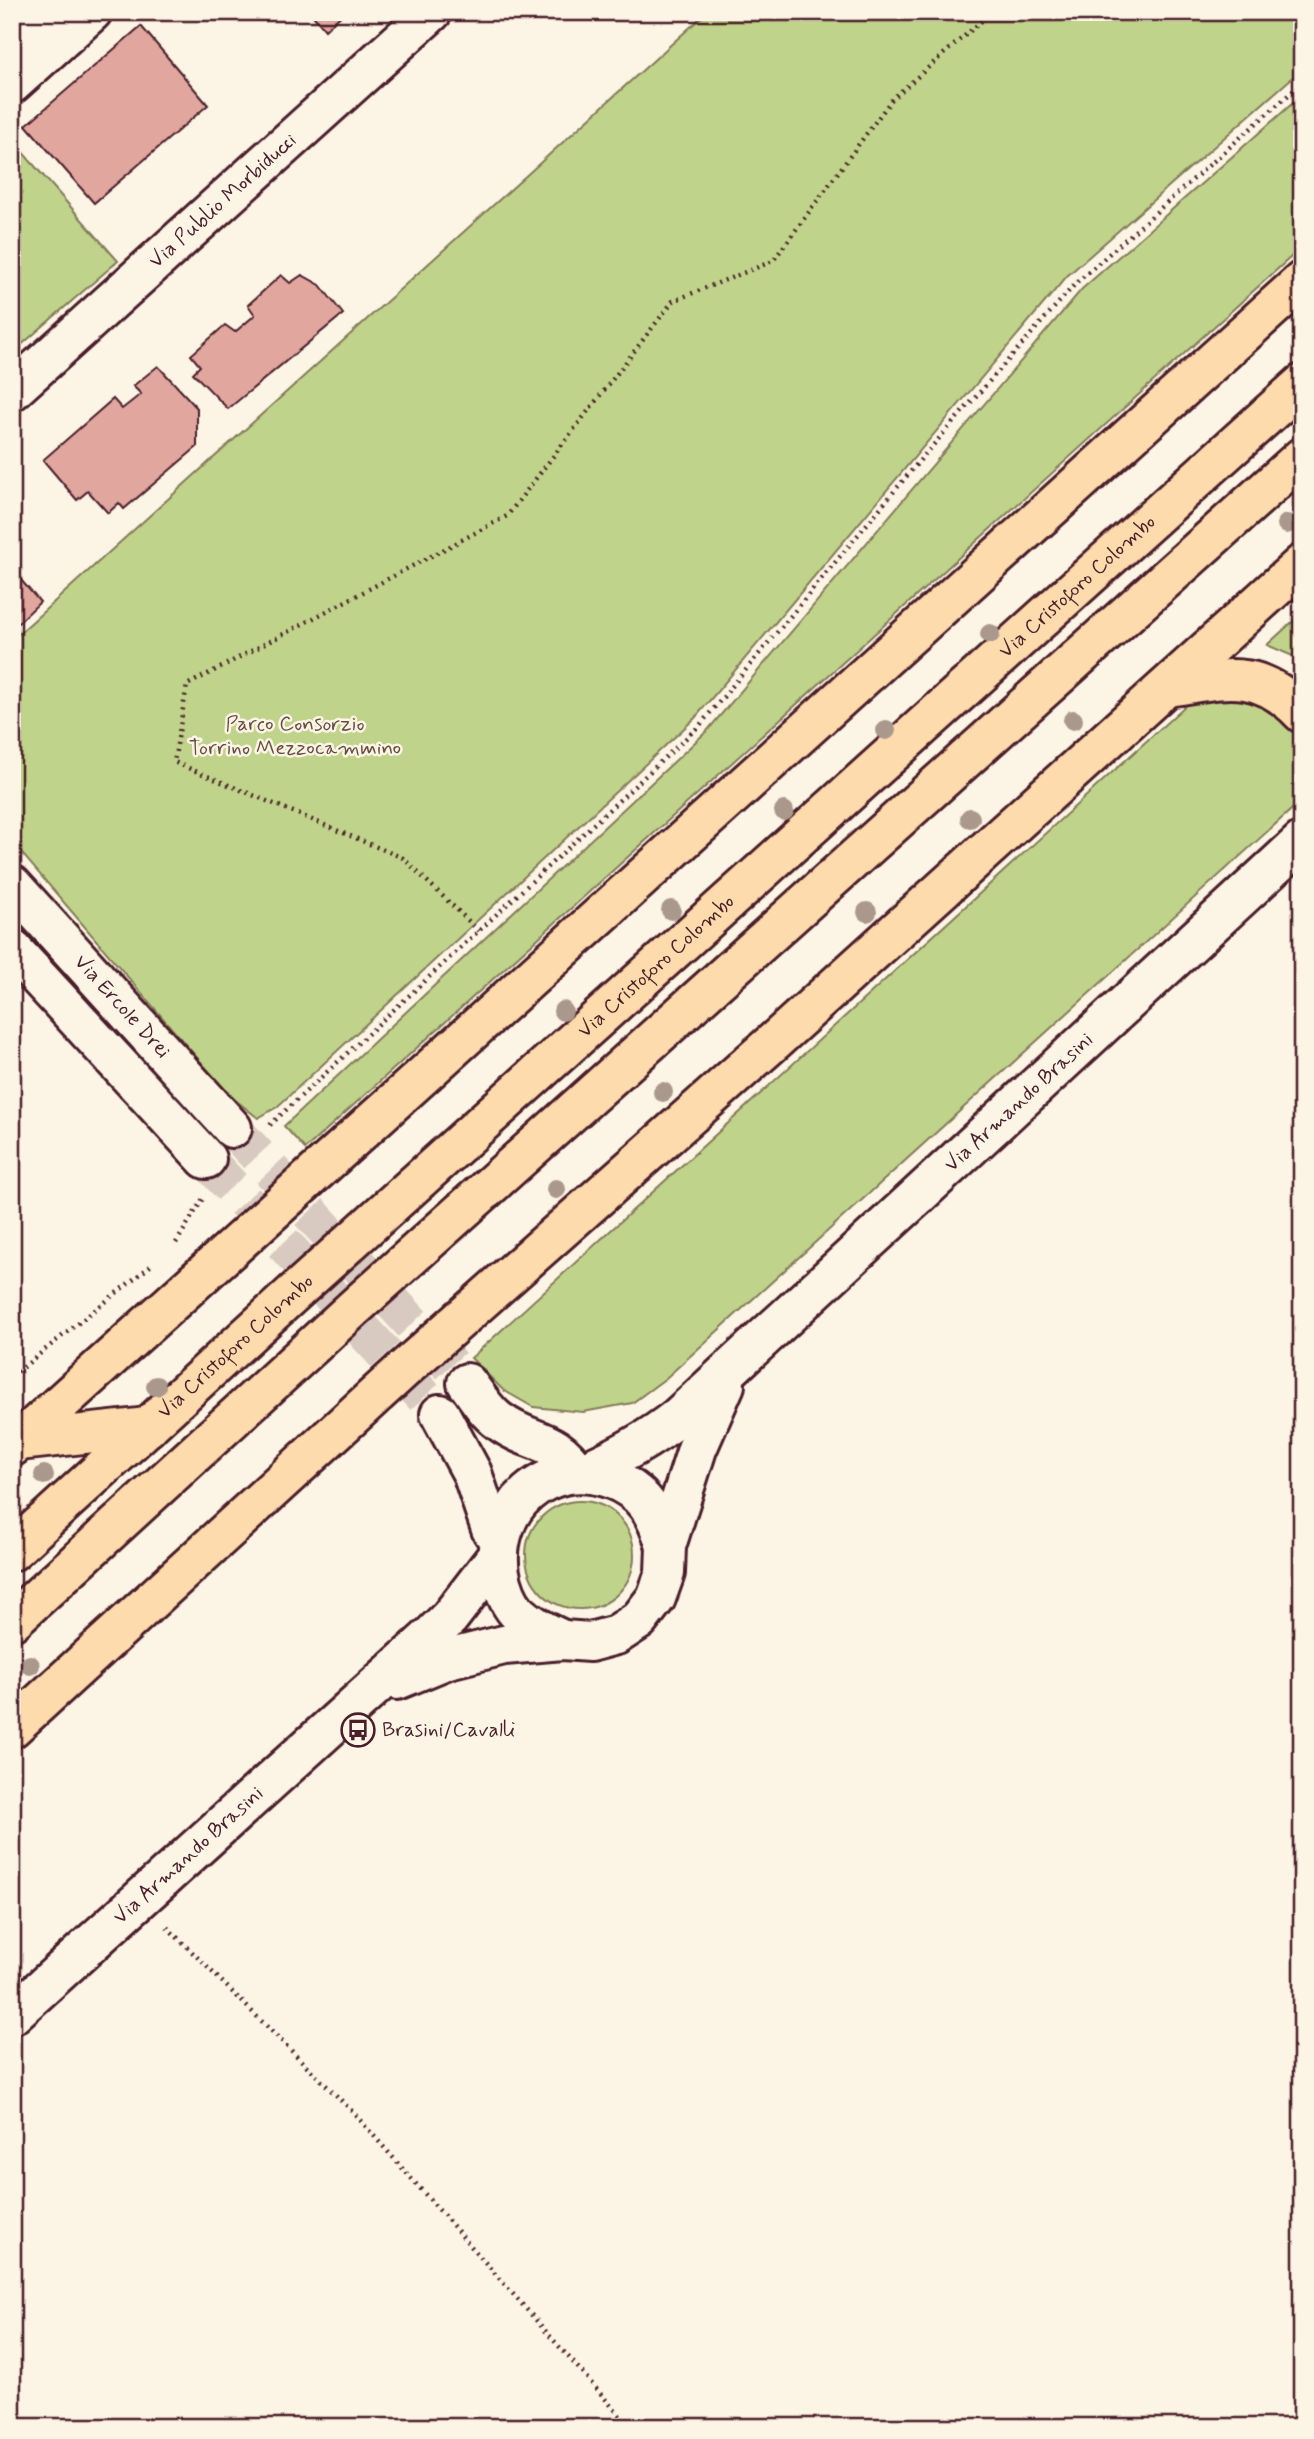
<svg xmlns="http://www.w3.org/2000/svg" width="1314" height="2439" font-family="Mynerve,sans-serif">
<rect width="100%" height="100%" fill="#fcf5e5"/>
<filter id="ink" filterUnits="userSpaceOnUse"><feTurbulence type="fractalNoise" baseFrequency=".0143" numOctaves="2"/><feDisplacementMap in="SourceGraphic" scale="14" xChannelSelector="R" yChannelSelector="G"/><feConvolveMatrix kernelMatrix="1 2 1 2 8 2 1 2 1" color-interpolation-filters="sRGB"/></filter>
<g filter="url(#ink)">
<g fill="#bfd48a" stroke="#847a5a" stroke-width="2">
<polygon points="707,12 1302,12 1302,69 1067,276 695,718 277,1107 258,1118 228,1094 12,842 12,640"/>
<polygon points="1302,95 1302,247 305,1149 284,1126 708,730 1082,289"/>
<polygon points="12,140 118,261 12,353"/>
<polygon points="1302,613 1302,660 1267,645"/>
<polygon points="1205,695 1256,695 1302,741 1302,800 666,1378 632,1403 583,1412 533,1407 503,1390 471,1358 1187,704"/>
<circle cx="580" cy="1555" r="54"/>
</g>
<g fill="#e1a79f" stroke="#4a1f2b" stroke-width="2">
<polygon points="310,12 345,12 325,30"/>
<polygon points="141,26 208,105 94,203 26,125"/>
<polygon points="281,275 290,283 302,275 320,285 343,314 228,409 193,373 200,366 191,355 225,325 235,332 255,315 248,305"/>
<polygon points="158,366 197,408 197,447 124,509 119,503 108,513 88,491 77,500 43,460 113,399 122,409 141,394 133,386"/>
<polygon points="14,572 40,602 12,629 12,573"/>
</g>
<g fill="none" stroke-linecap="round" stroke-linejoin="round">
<g stroke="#d8cac0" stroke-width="38" stroke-dasharray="38 19" stroke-linecap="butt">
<polyline points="232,1128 467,1383"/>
<polyline points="206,1159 440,1414"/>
</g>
<defs>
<g id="minor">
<polyline points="12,40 43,12"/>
<polyline points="12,84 92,12"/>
<path id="s1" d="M12 391 432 12"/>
<path id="s2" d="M12 885 232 1128"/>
<polyline points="12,949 206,1159"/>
<path d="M467 1383C477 1396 486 1412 499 1421 529 1444 555 1436 577 1472"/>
<polyline points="440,1414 472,1473 491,1529 499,1541"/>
<path id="s3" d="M583 1472C618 1457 649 1440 678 1417L1302 841"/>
<path d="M563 1640C545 1632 531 1625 517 1612 508 1602 502 1586 500 1573 490 1509 547 1455 611 1479 644 1491 656 1514 666 1546"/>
<polyline points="397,1680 448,1659 504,1645 563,1640 590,1642 616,1635 639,1620 656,1598 665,1573 666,1546 697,1449 725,1385"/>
<path id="s4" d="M12 2015 432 1635 450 1617 497 1556"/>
</g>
<g id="major">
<path d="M1167 687C1224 679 1257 666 1302 713"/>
<polyline points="12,1447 1302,281"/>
<polyline points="12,1728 403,1370 779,1037 1302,564"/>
</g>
<g id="highway">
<polyline points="19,1441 148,1427"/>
<path id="s5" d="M12 1551 296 1291 1302 384"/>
<polyline points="12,1621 356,1306 1302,457"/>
</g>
</defs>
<use href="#minor" stroke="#4a1f2b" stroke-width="44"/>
<use href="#major" stroke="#4a1f2b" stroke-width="44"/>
<use href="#highway" stroke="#4a1f2b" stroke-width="44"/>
<g stroke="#4a1f2b" stroke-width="4.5" stroke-dasharray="2 5" stroke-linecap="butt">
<polyline points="479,931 403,858 174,762 187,685 507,516 673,301 773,261 892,99 992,12"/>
<polyline points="270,1125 700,725 921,459 1076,283 1302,83"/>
<polyline points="176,1243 204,1197"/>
<polyline points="12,1376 154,1263"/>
<polyline points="167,1927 352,2111 630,2427"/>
</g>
<use href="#minor" stroke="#fcf5e5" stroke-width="38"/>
<use href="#major" stroke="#fddbac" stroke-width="38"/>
<use href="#highway" stroke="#fddbac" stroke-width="38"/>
</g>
<g fill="#aa988c">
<circle cx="1287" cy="524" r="10"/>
<circle cx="990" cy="634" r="10"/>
<circle cx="1073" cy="720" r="10"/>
<circle cx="886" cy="730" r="10"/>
<circle cx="784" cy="811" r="10"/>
<circle cx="970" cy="818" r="10"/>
<circle cx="671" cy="910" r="10"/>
<circle cx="867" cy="912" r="10"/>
<circle cx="563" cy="1011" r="10"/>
<circle cx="663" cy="1092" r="10"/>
<circle cx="556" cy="1189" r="10"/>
<circle cx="156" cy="1386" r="10"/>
<circle cx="44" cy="1475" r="10"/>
<circle cx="30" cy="1665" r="10"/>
</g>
</g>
<defs>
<symbol id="bus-ring" viewBox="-11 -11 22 22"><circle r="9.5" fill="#fcf5e5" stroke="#4a1f2b" stroke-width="1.5"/><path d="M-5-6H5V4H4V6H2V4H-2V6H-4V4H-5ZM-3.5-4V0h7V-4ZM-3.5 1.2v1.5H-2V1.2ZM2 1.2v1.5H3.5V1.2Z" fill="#4a1f2b"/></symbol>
</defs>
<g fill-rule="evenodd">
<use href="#bus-ring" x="339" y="1711" width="38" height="38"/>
</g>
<g text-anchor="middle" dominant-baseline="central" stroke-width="5" stroke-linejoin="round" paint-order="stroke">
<g font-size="21" fill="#4a1f2b" stroke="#fcf5e5">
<text stroke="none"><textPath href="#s1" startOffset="284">Via Publio Morbiducci</textPath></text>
<text stroke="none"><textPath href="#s5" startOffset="1437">Via Cristoforo Colombo</textPath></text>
<text stroke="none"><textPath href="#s5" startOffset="870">Via Cristoforo Colombo</textPath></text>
<text stroke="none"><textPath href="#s2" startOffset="164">Via Ercole Drei</textPath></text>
<text stroke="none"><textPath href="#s3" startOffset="574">Via Armando Brasini</textPath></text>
<text stroke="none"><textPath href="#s5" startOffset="303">Via Cristoforo Colombo</textPath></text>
<text stroke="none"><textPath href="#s4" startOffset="238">Via Armando Brasini</textPath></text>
</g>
<g font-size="21" fill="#674c43" stroke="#fcf5e5">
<text x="295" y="724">Parco Consorzio<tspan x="295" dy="24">Torrino Mezzocammino</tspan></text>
</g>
<g font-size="21" fill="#4a1f2b" stroke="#fcf5e5" text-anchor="start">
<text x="382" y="1730">Brasini/Cavalli</text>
</g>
</g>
<rect width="1314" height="2439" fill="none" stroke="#fcf5e5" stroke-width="42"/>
<rect x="21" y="21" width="1272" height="2397" fill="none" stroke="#4a1f2b" stroke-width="2.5" filter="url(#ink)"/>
</svg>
